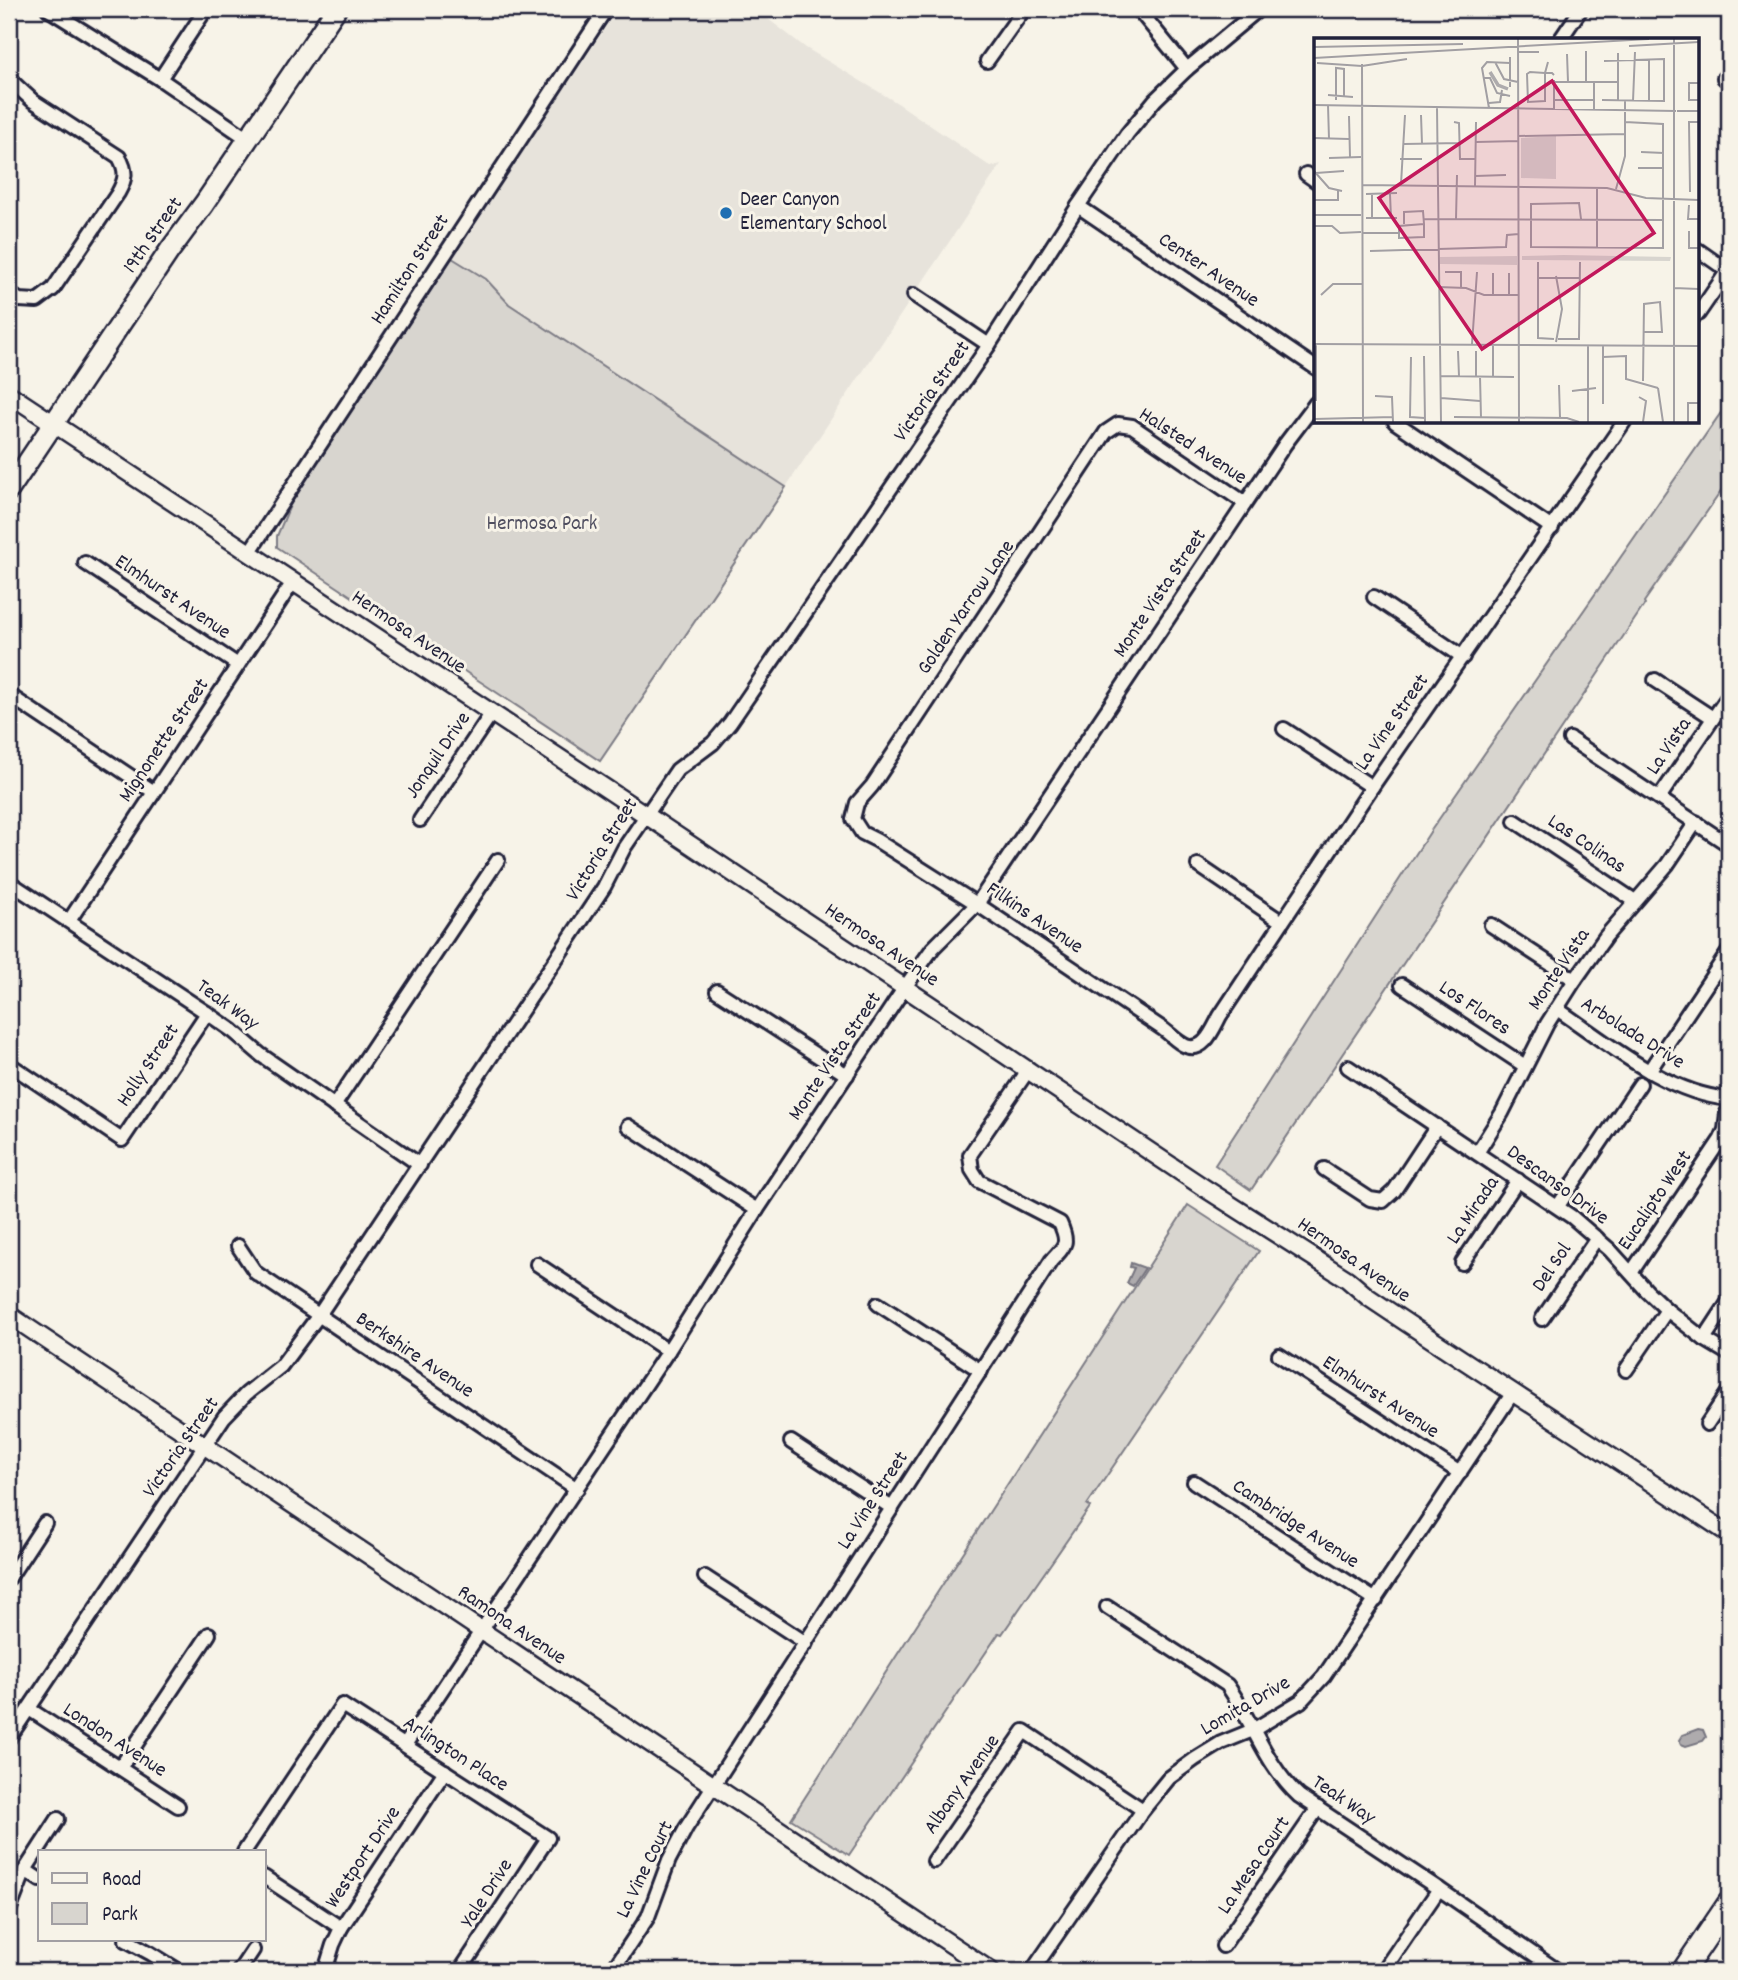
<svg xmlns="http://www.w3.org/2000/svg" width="1738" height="1980" font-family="Dekko,sans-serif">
<rect width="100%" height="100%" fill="#f7f3e8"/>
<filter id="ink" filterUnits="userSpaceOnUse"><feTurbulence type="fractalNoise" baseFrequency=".0143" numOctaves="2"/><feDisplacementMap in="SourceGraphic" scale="14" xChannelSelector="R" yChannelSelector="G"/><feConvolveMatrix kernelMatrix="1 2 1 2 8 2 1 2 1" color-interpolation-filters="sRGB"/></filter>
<g filter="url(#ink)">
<polygon fill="#e7e3db" points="618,9 755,9 806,48 899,104 991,167 1001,164 786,487 509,304 486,279 452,258"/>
<g fill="#d8d5cf" stroke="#7d7c85" stroke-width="2">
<polygon points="452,258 486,279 509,304 786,487 600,761 277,547 277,536 291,503"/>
<polygon points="1729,401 1729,480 1644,602 1645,604 1251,1190 1215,1165 1430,832"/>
<polygon points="1188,1205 1259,1251 1087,1505 1090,1507 1002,1634 999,1633 849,1855 791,1819"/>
</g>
<g fill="#aeabad" stroke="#76747f" stroke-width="2">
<polygon points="1131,1263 1145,1268 1133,1286 1127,1283 1134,1268 1130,1267"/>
<polygon points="1698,1729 1703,1730 1706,1737 1703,1741 1686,1746 1681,1744 1679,1740 1682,1735"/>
</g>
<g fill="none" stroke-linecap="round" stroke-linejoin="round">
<defs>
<g id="minor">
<polyline points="48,9 160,79 248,139"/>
<polyline points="1138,9 1187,69"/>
<polyline points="1560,40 1581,9"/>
<polyline points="987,61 1024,9"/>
<polyline points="1724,78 1729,81"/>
<path d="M9 79 33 101 119 157C127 171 126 179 118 193L53 289 37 301 19 300 9 293"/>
<polyline points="160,79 206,9"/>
<polyline points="1306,174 1316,181"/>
<polyline points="1078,206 1316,368"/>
<polyline points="1698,250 1728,271"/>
<polyline points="914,295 989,345"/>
<polyline points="1698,314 1729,269"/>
<polyline points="1395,422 1552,528"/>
<path d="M1245 503 1132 426 1118 424 1106 432 872 786 857 803 853 819 862 833 876 840 977 904 1163 1029C1170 1034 1178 1043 1186 1046 1204 1053 1213 1029 1220 1016L1372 787 1624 422"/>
<polyline points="249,553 606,9"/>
<polyline points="85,563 238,665"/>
<polyline points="1374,597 1463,657"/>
<polyline points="1655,680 1713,718"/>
<polyline points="9,695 154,792"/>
<polyline points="1284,729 1372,787"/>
<polyline points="1570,739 1729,845"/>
<polyline points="1659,798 1729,695"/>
<polyline points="420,820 491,714"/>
<polyline points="1515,821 1635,901"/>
<polyline points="1198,865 1282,922"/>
<polyline points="9,882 207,1013 233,1031 261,1055 420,1165"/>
<polyline points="69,921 293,582"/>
<polyline points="1491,925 1575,980"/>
<polyline points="1402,985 1525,1066"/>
<polyline points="717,991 847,1075"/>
<path d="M1557 1009C1609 1044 1665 1093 1729 1099"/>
<polyline points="9,1064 122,1140 207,1013"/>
<polyline points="1348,1067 1572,1217 1610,1250 1647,1291 1667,1310 1704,1339 1729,1354"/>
<polyline points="1649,1071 1729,951"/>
<polyline points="334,1106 498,860"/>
<polyline points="628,1126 757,1210"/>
<polyline points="1477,1153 1502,1113 1547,1024 1575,980 1606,936 1667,865 1696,822"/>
<polyline points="1324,1169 1370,1199 1383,1201 1394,1191 1437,1126"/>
<polyline points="1558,1206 1640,1084"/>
<polyline points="238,1246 256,1273 577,1489"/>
<polyline points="1462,1263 1518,1180"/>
<polyline points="537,1264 668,1351"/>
<polyline points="1631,1273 1721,1139 1725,1130 1727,1113"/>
<polyline points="878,1304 981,1371"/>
<polyline points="1542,1319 1597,1238"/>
<polyline points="1704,1339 1729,1301"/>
<polyline points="1279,1355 1460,1473"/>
<polyline points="1626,1370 1667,1310"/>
<polyline points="1707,1424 1729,1391"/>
<polyline points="791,1442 892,1508"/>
<polyline points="1194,1482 1376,1600"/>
<polyline points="705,1577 806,1643"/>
<polyline points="9,1578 45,1523"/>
<path d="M1107 1607 1227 1685C1252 1720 1266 1766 1299 1796L1439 1889 1558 1971"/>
<polyline points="29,1709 178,1806"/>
<polyline points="9,1738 224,1417 246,1394 281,1366 319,1315 604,887 624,848 677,770 713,743 730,723 989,345 1078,206 1127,134 1155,100 1187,69 1259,9"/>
<polyline points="405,1745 668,1351 757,1210 905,987 933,948 977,904 1285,444 1316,403"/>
<polyline points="120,1768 209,1634"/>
<polyline points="244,1852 342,1705 548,1838 460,1971"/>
<polyline points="934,1861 1024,1731 1143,1810"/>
<polyline points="25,1870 40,1880"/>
<polyline points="264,1877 341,1928"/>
<polyline points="9,1911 25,1870 58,1819"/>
<polyline points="126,1940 150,1953 179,1971"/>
<polyline points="1223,1946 1318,1808"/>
<polyline points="239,1971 253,1950"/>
<polyline points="325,1971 333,1945 341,1928 445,1771"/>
<path d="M612 1971 648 1917 669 1860 686 1828 1051 1261C1066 1245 1069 1243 1060 1223L979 1181 972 1170 970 1155 1029 1069"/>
<polyline points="1032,1971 1143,1810 1169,1778 1195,1759 1221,1743 1253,1730 1301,1701 1324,1676 1512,1394"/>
<polyline points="1383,1971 1439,1889"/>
</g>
<g id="tertiary">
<path d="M9 394 646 815 1206 1189 1347 1279 1368 1297C1487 1377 1609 1454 1729 1534"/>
<polyline points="9,1315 991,1971"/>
</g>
<polyline id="secondary" points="9,490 170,250 204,204 336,9"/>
<polyline id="primary" points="1683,1971 1729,1903"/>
</defs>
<use href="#minor" stroke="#22223b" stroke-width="18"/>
<use href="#tertiary" stroke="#22223b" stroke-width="21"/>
<use href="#secondary" stroke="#22223b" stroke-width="24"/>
<use href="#primary" stroke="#22223b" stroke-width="26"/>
<use href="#minor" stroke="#f7f3e8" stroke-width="12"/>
<use href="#tertiary" stroke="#f7f3e8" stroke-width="16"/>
<use href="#secondary" stroke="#f7f3e8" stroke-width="19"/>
<use href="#primary" stroke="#f7f3e8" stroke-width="21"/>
</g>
</g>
<circle fill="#1f6fb2" stroke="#f7f3e8" stroke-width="2.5" cx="726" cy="213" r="7"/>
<g text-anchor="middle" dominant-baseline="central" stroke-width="6" stroke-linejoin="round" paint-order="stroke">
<g font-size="21" fill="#22223b" stroke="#f7f3e8" text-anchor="start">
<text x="740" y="201">Deer Canyon<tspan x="740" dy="24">Elementary School</tspan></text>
</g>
<g font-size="21" fill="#22223b" stroke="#f7f3e8">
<text transform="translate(154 236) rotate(-55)">19th Street</text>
<text transform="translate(411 270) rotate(-57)">Hamilton Street</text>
<text transform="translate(1208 271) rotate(34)">Center Avenue</text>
<text transform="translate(933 392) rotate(-55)">Victoria Street</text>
<text transform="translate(1192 447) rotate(33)">Halsted Avenue</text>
<text transform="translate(1161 594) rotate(-56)">Monte Vista Street</text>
<text transform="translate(172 598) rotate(34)">Elmhurst Avenue</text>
<text transform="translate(967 608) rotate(-56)">Golden Yarrow Lane</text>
<text transform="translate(408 633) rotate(34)">Hermosa Avenue</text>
<text transform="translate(1393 723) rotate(-55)">La Vine Street</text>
<text transform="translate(165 741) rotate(-56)">Mignonette Street</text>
<text transform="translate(1670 747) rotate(-56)">La Vista</text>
<text transform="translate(439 756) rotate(-56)">Jonquil Drive</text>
<text transform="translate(1586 845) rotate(34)">Las Colinas</text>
<text transform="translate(603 850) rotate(-58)">Victoria Street</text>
<text transform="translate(1034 919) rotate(34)">Filkins Avenue</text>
<text transform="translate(881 946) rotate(34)">Hermosa Avenue</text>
<text transform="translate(1560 970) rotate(-56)">Monte Vista</text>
<text transform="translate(227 1006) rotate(36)">Teak Way</text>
<text transform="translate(1474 1009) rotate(34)">Los Flores</text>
<text transform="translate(1632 1034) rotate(32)">Arbolada Drive</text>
<text transform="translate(836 1057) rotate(-56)">Monte Vista Street</text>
<text transform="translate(149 1066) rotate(-56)">Holly Street</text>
<text transform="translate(1557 1186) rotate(36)">Descanso Drive</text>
<text transform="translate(1656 1201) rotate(-56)">Eucalipto West</text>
<text transform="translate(1474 1211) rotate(-56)">La Mirada</text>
<text transform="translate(1353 1261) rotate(35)">Hermosa Avenue</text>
<text transform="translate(1553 1268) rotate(-56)">Del Sol</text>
<text transform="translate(414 1356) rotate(34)">Berkshire Avenue</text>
<text transform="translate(1380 1398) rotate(33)">Elmhurst Avenue</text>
<text transform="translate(182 1448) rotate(-55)">Victoria Street</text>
<text transform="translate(874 1501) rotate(-57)">La Vine Street</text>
<text transform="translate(1295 1525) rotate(33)">Cambridge Avenue</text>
<text transform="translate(511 1626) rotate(34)">Ramona Avenue</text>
<text transform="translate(1246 1707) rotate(-30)">Lomita Drive</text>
<text transform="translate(114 1741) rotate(33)">London Avenue</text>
<text transform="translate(455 1755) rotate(33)">Arlington Place</text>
<text transform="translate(963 1785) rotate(-55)">Albany Avenue</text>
<text transform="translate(1343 1801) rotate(34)">Teak Way</text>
<text transform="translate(364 1858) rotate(-56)">Westport Drive</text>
<text transform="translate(1255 1866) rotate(-56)">La Mesa Court</text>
<text transform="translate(646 1870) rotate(-64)">La Vine Court</text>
<text transform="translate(488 1894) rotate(-57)">Yale Drive</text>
</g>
<g font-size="21" fill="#504f60" stroke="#f7f3e8">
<text x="542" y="525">Hermosa Park</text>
</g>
</g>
<g transform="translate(1314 38)">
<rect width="385" height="385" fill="#f7f3e8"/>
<path d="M242 98V141L207 140V100ZM203 218V227L126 226V219ZM208 218 250 217 357 219 356 223 208 222Z" fill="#d8d5cf"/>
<path fill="none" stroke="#aeabad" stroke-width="3.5" d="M176 34 184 47 194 51"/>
<path fill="none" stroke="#a29fa3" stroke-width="2" d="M204 1 205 384M360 1V384M315 8 385 4M0 9 149 6M272 13V44M204 14H225M253 16 254 44M196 19V49M0 20 335 1M335 22V63M181 24 190 41 204 44M234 24 231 35V63L214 64 213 36 216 34 231 35H238L240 37M3 25 48 28 93 21M48 26 49 384M169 40H176L183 55 196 58M240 42V72M240 44H304M385 45H375V62H385M14 57 39 59M22 62V30L30 31V58M241 62H280M288 62 350 63V21L290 23M304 63V15M319 63 321 14M175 65 186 64 188 52M0 67 362 73M14 67 15 101M123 70 127 384M175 70 168 30 173 24 196 25M280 71V44M363 73H385M107 77 108 106M35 78 36 119M140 84 145 85 146 121H162M204 98 311 96M0 100 35 101M162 104 205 103M90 106 146 105M327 114 350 115M15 120 47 119M86 121H108M324 130H350M0 131V109M0 133 15 150 28 153M2 135 30 133M161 138 192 137M87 146 91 77M48 147 293 150 332 160 385 162M161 148 162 84M302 151 311 118V63M376 154 375 84H385M52 156 83 155M76 156 77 180M0 162H24V153M375 167 374 181H385M0 177H47M52 180H83M58 180V156M110 181 349 182M142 181 143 137M267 181 265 165 217 166V209L349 210V86L311 84M90 186V174L109 173 110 186V199L85 200V188L110 186M0 188H18L26 195 47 194M375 193V210H385M48 195H84M283 210V150M56 213 192 209 193 197 205 196M224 224V300L240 301M131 234H147V249M179 235V257M195 235V257M242 238 248 271 242 304M224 240H266M124 249 152 250 170 257H205M360 250 385 251M7 257 19 246H48M244 301H265L266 224M0 306 385 308M158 306 163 234M179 306V339M2 307V363M144 313 145 338M110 318 111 384M97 319 96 379 111 380M289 319 312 318V341L344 350M127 338 200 339M162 338V313M166 338 167 380M329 343 330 266 346 264 348 294H330M245 347 246 380M344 350 349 384M258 353 282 350M61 358 78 359 79 384M325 359 332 363 329 384M127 360 166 363M289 366V307M140 379 253 380 265 384M0 381 79 379M274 384V308M374 384V365H385"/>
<path fill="#c2185b" fill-opacity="0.15" stroke="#c2185b" stroke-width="3.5" d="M238 43 340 195 168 311 65 160Z"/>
<rect width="385" height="385" fill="none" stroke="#22223b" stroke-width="3.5"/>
</g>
<rect width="1738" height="1980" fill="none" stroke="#f7f3e8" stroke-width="35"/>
<rect x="18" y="18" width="1703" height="1945" fill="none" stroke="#22223b" stroke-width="2.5" filter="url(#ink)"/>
<rect x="38" y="1850" width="228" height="91" fill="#f7f3e8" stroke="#a29fa3" stroke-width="2"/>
<rect x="52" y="1873" width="35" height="10" fill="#f7f3e8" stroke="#a29fa3" stroke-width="2"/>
<text x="102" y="1885" font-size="21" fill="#22223b">Road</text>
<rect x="52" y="1903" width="35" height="21" fill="#d8d5cf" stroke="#a29fa3" stroke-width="2"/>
<text x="102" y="1920" font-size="21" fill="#22223b">Park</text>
</svg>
